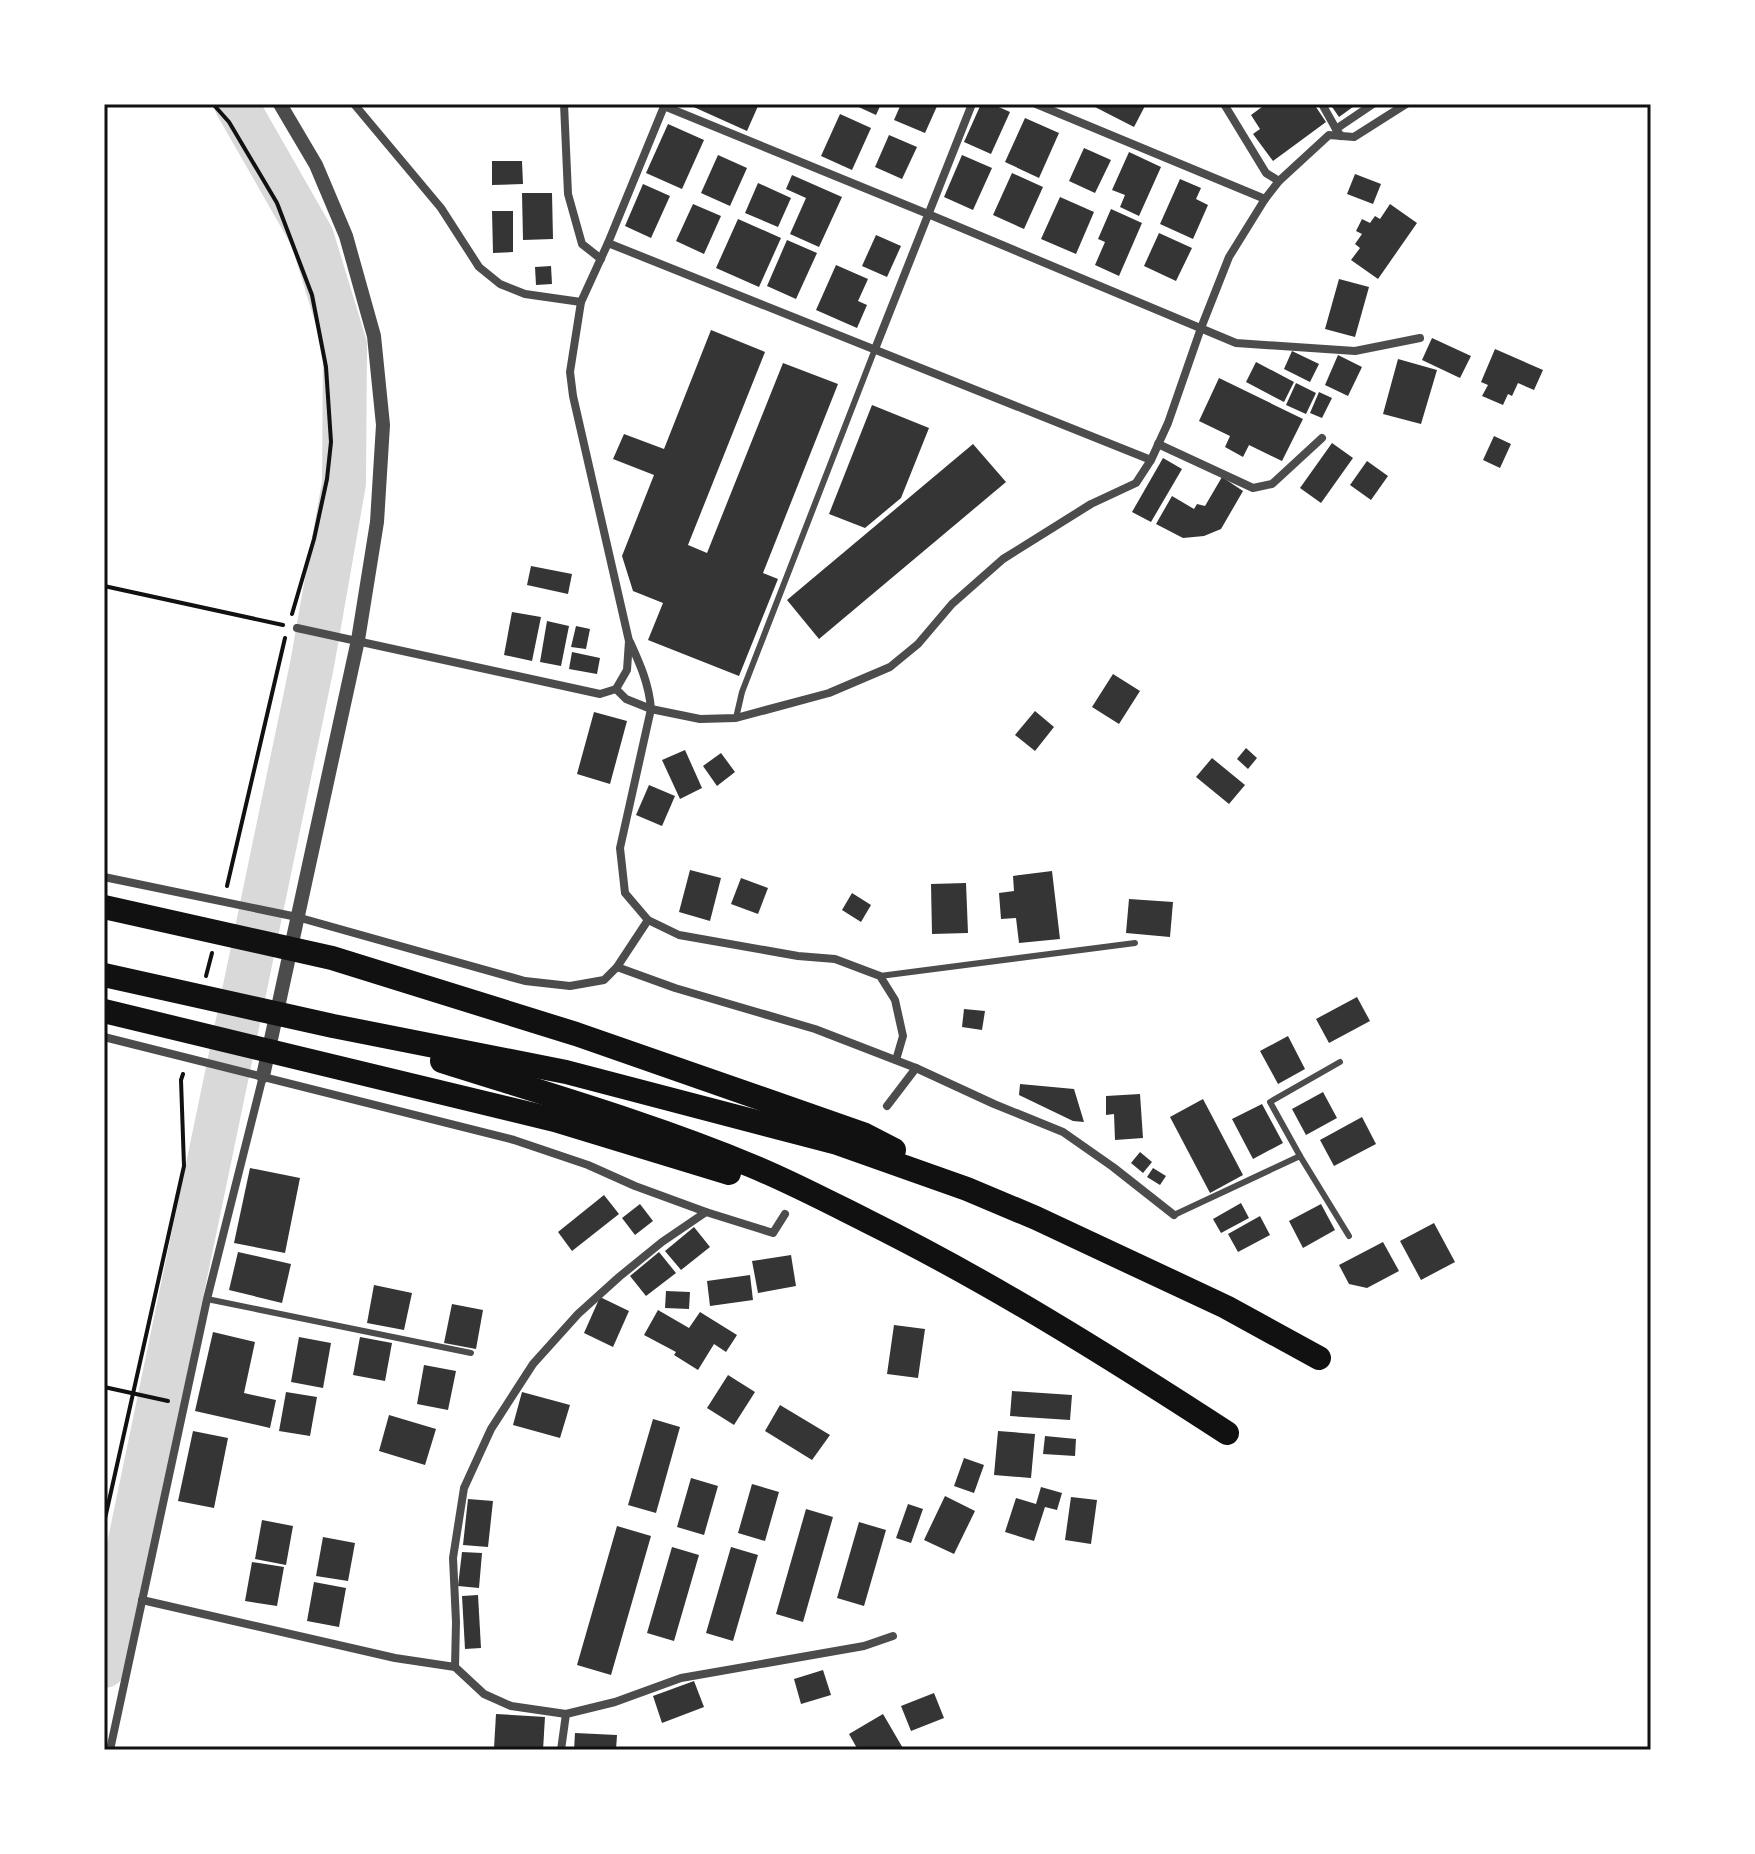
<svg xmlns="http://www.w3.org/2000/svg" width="1755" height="1854" font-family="'Varela Round',sans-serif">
<rect width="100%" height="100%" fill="#fff"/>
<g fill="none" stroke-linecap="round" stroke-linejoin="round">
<polyline stroke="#d9d9d9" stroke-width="44" points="104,1666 312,665 344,483 345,345 312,237 236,104"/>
</g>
<g fill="#353535">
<polygon points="687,104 753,104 758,106 747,131"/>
<polygon points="852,104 881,104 876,115"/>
<polygon points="901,104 938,104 925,133 894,120"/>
<polygon points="981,104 992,104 1010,112 991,154 964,142"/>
<polygon points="1097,104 1146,104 1134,127 1095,107"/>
<polygon points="1266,104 1314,104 1326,122 1273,161 1253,134 1260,129 1251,115"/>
<polygon points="1330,104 1357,104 1339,117"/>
<polygon points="840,114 871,128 852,170 821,156"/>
<polygon points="1025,118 1059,133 1039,178 1005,162"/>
<polygon points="668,124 704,140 682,189 646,173"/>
<polygon points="889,135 917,147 902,179 875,167"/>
<polygon points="1084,148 1111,160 1095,193 1069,181"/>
<polygon points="1129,152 1161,167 1139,216 1120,207 1125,195 1112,190"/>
<polygon points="718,155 747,168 730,206 701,193"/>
<polygon points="962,155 992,168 973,210 944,197"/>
<polygon points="492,161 522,161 523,184 492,185"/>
<polygon points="1012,173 1043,187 1024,229 993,215"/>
<polygon points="1355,174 1381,184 1373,204 1347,194"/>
<polygon points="792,175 842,197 819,247 790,234 806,198 786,189"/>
<polygon points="1180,179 1201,188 1196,199 1208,205 1193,239 1160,224"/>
<polygon points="758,183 791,198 778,227 745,213"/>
<polygon points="643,184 670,196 651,238 625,226"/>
<polygon points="522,193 552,193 553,239 523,240"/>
<polygon points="1060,197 1094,212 1076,254 1041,239"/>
<polygon points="693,204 721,216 704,254 676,241"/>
<polygon points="1390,204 1417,223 1378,279 1351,260 1360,248 1355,244 1362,234 1356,231 1362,219 1370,223 1375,216 1380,219"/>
<polygon points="1111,209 1142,223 1119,276 1095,265 1105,242 1098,239"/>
<polygon points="492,211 513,211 513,252 493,253"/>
<polygon points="738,219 781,238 759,287 716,268"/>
<polygon points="1159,233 1192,248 1176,281 1144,266"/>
<polygon points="876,235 901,246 887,277 862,266"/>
<polygon points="787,240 817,253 796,299 767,286"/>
<polygon points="836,265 868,279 858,301 867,305 857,328 816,310"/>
<polygon points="551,266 552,284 536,285 535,267"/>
<polygon points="1339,279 1369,287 1355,337 1325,329"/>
<polygon points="711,330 765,352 688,545 707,553 783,363 838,384 763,573 778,579 739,676 648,640 663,603 633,591 622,556 654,475 613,459 624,434 664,449"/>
<polygon points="1432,338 1471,356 1460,378 1422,360"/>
<polygon points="1495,349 1543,370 1534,390 1518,383 1512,396 1508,394 1503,405 1482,396 1488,385 1481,382"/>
<polygon points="1292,351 1319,364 1310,382 1284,369"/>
<polygon points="1338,355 1362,367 1348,396 1325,385"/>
<polygon points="1398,359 1437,370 1421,424 1383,414"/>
<polygon points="1256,362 1294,382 1284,402 1246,382"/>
<polygon points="1219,378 1303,419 1282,461 1249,445 1243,457 1225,447 1230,436 1199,421"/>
<polygon points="1296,383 1316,393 1306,414 1286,405"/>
<polygon points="1319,392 1332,398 1322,418 1310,413"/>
<polygon points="872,405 929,428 901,498 865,528 829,514"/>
<polygon points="1494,436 1511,444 1500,468 1483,460"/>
<polygon points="1332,443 1353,458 1321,503 1300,488"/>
<polygon points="973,444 1006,482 819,639 787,600"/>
<polygon points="1163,458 1182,469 1151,522 1132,512"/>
<polygon points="1367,461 1388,476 1371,500 1350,485"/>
<polygon points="1222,477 1243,491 1221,529 1204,536 1183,538 1156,524 1172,496 1194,509 1197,504 1205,506"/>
<polygon points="531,566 572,574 568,594 527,585"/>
<polygon points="512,612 541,617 532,661 504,655"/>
<polygon points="547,621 569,626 561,666 540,662"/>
<polygon points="576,626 590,629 586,649 571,647"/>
<polygon points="572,652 600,658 597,674 569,669"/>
<polygon points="1113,674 1140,691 1119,724 1092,707"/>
<polygon points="1035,711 1054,727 1035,751 1015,735"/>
<polygon points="594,712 627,721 610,784 577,774"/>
<polygon points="1246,748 1257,758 1248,769 1237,759"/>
<polygon points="685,750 702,788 680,799 662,760"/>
<polygon points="721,753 735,772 717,786 703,766"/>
<polygon points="1212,758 1245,785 1229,804 1196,777"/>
<polygon points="649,785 675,796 662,826 636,815"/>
<polygon points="690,870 721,878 710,921 679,912"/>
<polygon points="1052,871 1060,939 1019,943 1016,918 1001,919 999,893 1014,891 1013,876"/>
<polygon points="741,878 768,888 758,914 731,904"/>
<polygon points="966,883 968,933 932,934 931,884"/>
<polygon points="852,893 871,905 861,922 842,910"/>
<polygon points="1129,899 1173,902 1170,937 1126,933"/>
<polygon points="1357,997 1370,1021 1329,1043 1316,1019"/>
<polygon points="964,1009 985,1011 982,1030 962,1027"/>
<polygon points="1288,1036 1305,1069 1278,1084 1260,1051"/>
<polygon points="1020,1084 1074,1089 1084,1122 1073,1121 1019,1095"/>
<polygon points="1323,1092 1337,1118 1306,1135 1292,1109"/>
<polygon points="1140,1094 1143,1138 1115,1140 1114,1114 1106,1115 1106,1096"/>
<polygon points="1203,1099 1243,1175 1210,1193 1170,1117"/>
<polygon points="1262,1104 1283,1143 1253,1159 1232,1119"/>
<polygon points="1362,1117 1376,1144 1334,1166 1320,1140"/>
<polygon points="1140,1152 1152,1162 1143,1173 1131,1163"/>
<polygon points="250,1168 300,1178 285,1253 234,1243"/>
<polygon points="1153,1168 1166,1176 1160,1185 1147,1177"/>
<polygon points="604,1195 619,1214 572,1251 558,1232"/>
<polygon points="1241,1203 1249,1218 1221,1233 1213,1219"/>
<polygon points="640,1204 653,1221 635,1235 622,1218"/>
<polygon points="1321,1204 1335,1230 1303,1248 1289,1221"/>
<polygon points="1260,1216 1270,1235 1238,1252 1228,1234"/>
<polygon points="1434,1223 1455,1262 1421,1280 1400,1241"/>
<polygon points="694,1227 710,1247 681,1270 665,1251"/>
<polygon points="1383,1242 1399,1271 1367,1288 1349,1284 1339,1265"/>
<polygon points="238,1252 291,1264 282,1303 229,1290"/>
<polygon points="659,1252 676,1273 646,1296 630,1276"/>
<polygon points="791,1255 796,1286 758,1293 752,1261"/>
<polygon points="750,1275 753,1300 710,1306 707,1281"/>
<polygon points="374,1285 412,1293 404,1330 367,1323"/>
<polygon points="666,1291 690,1292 689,1309 665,1308"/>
<polygon points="600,1297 629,1311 613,1347 584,1333"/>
<polygon points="452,1304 483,1310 476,1349 444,1343"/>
<polygon points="658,1310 689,1328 700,1312 737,1335 726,1352 714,1344 698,1370 674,1355 676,1352 644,1335"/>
<polygon points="894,1325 925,1329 918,1378 887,1374"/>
<polygon points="213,1332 255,1342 244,1393 276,1400 270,1428 195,1411"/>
<polygon points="299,1337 331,1343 323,1388 291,1382"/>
<polygon points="360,1337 392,1343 385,1381 353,1375"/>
<polygon points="424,1365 456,1371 448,1410 417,1404"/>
<polygon points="728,1375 755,1392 734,1425 707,1408"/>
<polygon points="1012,1391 1072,1395 1070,1420 1010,1416"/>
<polygon points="286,1392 317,1397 310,1436 279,1431"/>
<polygon points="522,1392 570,1405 560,1438 513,1425"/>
<polygon points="780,1405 830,1435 812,1460 765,1431"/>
<polygon points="389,1415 436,1429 425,1465 379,1451"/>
<polygon points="653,1419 680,1427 656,1513 628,1505"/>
<polygon points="193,1431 228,1438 214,1508 178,1501"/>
<polygon points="998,1431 1035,1434 1031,1478 994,1475"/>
<polygon points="1045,1436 1076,1439 1075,1456 1043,1454"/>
<polygon points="964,1458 984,1465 974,1493 954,1486"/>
<polygon points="691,1478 718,1486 704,1535 677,1527"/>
<polygon points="752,1484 779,1492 765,1541 738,1533"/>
<polygon points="1041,1487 1062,1493 1057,1510 1045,1507 1034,1541 1005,1532 1016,1498 1036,1504"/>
<polygon points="945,1496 975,1511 954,1554 924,1540"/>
<polygon points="1071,1497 1097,1500 1091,1544 1065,1540"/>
<polygon points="468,1499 493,1501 488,1547 463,1545"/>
<polygon points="908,1504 923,1509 911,1543 896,1538"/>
<polygon points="806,1509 833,1517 803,1622 776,1614"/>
<polygon points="262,1520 293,1526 286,1565 255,1559"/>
<polygon points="859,1522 886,1530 864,1606 837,1598"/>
<polygon points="617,1526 651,1536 611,1675 577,1665"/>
<polygon points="323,1537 355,1543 348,1581 316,1576"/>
<polygon points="672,1547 699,1555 674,1641 647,1633"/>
<polygon points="731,1547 758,1555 733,1641 706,1633"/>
<polygon points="462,1552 482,1553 479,1588 458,1586"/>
<polygon points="252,1562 284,1567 277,1606 245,1601"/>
<polygon points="314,1582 346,1588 339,1627 307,1621"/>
<polygon points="478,1595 481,1648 465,1649 462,1596"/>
<polygon points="823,1670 831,1695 801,1704 794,1679"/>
<polygon points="694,1681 704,1707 662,1723 653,1696"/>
<polygon points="934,1693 944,1718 911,1731 901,1706"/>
<polygon points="496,1714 545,1717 543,1750 494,1748"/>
<polygon points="883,1714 904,1750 858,1750 849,1734"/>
<polygon points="575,1733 617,1735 616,1750 574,1750"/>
</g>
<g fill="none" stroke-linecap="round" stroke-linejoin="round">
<g stroke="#111" stroke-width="4">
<polyline points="213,104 229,122 277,203 312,295 326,367 331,442 327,479 314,539 292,614"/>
<polyline points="104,586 283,625"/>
<polyline points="227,886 285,638"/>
<polyline points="206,976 212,953"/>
<polyline points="104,1387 168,1401"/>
<polyline points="104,1523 184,1166 181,1080 183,1074"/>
</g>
<g stroke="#4c4c4c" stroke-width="6">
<polyline points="736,718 742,692 875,349"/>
<polyline points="880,976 1135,943"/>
<polyline points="1300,1156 1270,1102 1340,1062"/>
<polyline points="1174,1215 1300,1156 1349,1236"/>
<polyline points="207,1299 471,1353"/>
</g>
<g stroke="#4c4c4c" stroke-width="8">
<polyline points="354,104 441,208 479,267 500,284 525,294 581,302"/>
<polyline points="564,104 568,194 582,244 601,259"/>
<polyline points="1036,104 1265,199"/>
<polyline points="1224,104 1266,173 1279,181"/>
<polyline points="1322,104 1336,129"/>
<polyline points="664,106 928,214 1236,343 1355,351 1420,338"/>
<polyline points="1341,136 1336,129 1373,104"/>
<polyline points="608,243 1151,460"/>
<polyline points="875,349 972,104"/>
<polyline points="1158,444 1253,488 1272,484 1322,438"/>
<polyline points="297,628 600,694 616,689 627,670 629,641 573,396 570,372 581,302 608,243 665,104"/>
<path d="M630 642C640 664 649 684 651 709L620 848 625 893 648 920 679 935 798 956 835 959 880 976 895 1000 903 1036 896 1060"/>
<polyline points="616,689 626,699 651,709 700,719 736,718 829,693 890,667 918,644 952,604 1003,559 1091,504 1136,483 1151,460 1168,423 1201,328 1229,257 1265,199 1279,181 1329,135 1354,137 1406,104"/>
<polyline points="104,877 297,917 525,981 570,986 604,980 617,967 648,920"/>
<polyline points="617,967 675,988 815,1029 916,1068 994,1104 1063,1132 1113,1167 1174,1215"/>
<polyline points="104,1037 514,1140 588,1165 635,1186 706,1212"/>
<polyline points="887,1106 916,1068"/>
<polyline points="142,1600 395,1658 455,1667 484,1694 511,1706 566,1714 615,1702 681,1678 864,1646 893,1636"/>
<polyline points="455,1667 456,1622 453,1558 464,1488 491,1429 533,1364 578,1314 619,1277 662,1242 706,1212 773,1233 785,1214"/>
<polyline points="110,1750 207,1299 263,1076"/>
<polyline points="561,1750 566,1714"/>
</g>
<polyline stroke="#4c4c4c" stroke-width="14" points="263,1076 358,640 377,522 383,425 374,336 346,236 316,165 280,104"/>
<g stroke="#111" stroke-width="24">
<polyline points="104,907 332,958 576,1034 863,1134 894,1150"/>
<polyline points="104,975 333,1026 566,1072 837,1143 967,1189 1036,1218 1226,1307 1319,1358"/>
<polyline points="104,1011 555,1120 729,1173"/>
<path d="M442 1061C546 1094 651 1124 752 1166 791 1182 829 1202 867 1221 992 1283 1110 1357 1227 1433"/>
</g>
</g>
<rect width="1755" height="1854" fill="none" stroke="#ffffff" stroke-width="212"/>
<rect x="106" y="106" width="1543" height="1642" fill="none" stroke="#111" stroke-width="3"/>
</svg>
